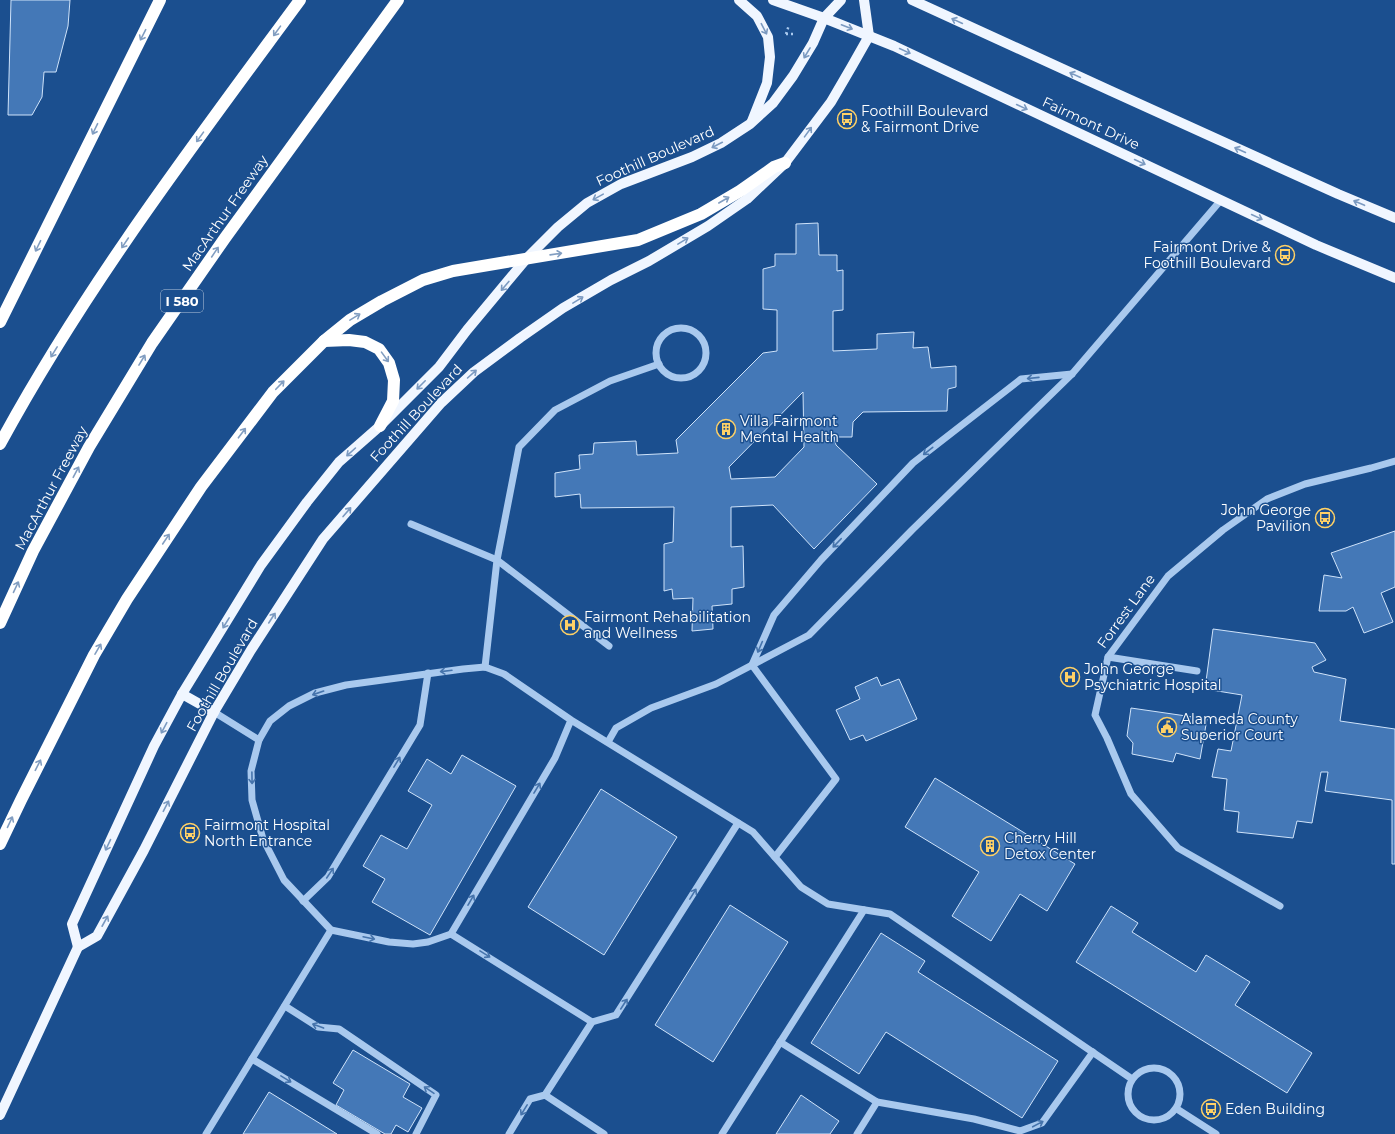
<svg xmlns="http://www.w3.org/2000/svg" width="1395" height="1134" font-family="Montserrat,sans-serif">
<rect width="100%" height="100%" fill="#1b4f8f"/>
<g fill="#4478b7" stroke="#cfe3fa" fill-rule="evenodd">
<polygon points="11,0 70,0 68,26 56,72 44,72 42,97 32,115 8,115"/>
<path d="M818 223 819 255H837V271L843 270V310L833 311V351L877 349V334L914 332 913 348 928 347 931 368 956 366V387L948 389 947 411 863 412 853 422 852 437H834L836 445 877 484 814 549 773 505 731 507V547L743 546 744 587 732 589V604L712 606 713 629 692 631 693 598 673 599 672 589 664 591V544L673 542 674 507 581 508 580 494 555 497V473L580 469 579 455 593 454 594 443 636 441 637 455 678 453 676 440 763 353 777 351V310L763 309V269L775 266V254H796V224ZM803 392 804 447 775 477 731 479 729 467Z"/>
<polygon points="1395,531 1395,587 1381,593 1393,622 1364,633 1353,607 1346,611 1319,611 1324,575 1342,578 1331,553"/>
<polygon points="1213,629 1315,643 1326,660 1312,667 1314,672 1346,679 1340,721 1395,729 1395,864 1392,864 1392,800 1325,791 1328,772 1321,772 1312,823 1297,821 1293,838 1237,832 1239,812 1224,810 1227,779 1212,777 1218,749 1231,751 1242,695 1205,689"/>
<polygon points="877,677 881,686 899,679 917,719 866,741 863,735 850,740 836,710 860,699 855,687"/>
<polygon points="1131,708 1207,719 1200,759 1176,753 1173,762 1132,754 1133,743 1127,736"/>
<polygon points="462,755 516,786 430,935 372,902 385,879 363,866 381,835 407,849 432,805 408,791 427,759 451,774"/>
<polygon points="935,778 1075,864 1047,911 1020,894 991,941 952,916 979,872 905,827"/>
<polygon points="601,789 677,837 604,955 528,907"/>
<polygon points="730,905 788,942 713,1062 655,1025"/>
<polygon points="1111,906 1138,923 1132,932 1196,972 1206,955 1250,982 1235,1005 1312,1053 1287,1093 1076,962"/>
<polygon points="881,933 925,961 918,972 1058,1061 1022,1118 886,1032 859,1074 811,1043"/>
<polygon points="353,1050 410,1084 403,1097 422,1108 408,1132 396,1125 391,1134 385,1134 336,1105 344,1090 333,1083"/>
<polygon points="269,1092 337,1134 243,1134"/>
<polygon points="801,1095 839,1121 830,1134 776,1134"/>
</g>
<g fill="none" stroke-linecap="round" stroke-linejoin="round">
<g stroke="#a9c9ee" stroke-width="2.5" stroke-dasharray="2 3" stroke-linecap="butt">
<polyline points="786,34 795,34"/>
<polyline points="786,34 789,25"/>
</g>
<g stroke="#a9c9ee" stroke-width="7">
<circle cx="681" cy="353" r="25"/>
<polyline points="411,524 497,560 609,646"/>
<polyline points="1108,657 1197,671"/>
<polyline points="485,667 497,560 519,447 555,410 610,381 659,364"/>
<polyline points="214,712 259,740"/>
<polyline points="571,720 555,758 451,934 428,942 413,944 389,942 331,930 284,880 263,839 252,800 251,771 259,740 270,721 289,706 315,693 346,685 463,669 485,667 504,674 571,720 753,832 801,887 828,904 890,914 1132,1079"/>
<polyline points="608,742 616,728 651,708 716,684 809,635 912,530 1072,374 1221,200"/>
<polyline points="775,857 836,779 752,665 774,615 821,560 913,463 1021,379 1072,374"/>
<polyline points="303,901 328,877 420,725 428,673"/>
<polyline points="1280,906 1178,848 1131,794 1107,738 1095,715 1108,657 1168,576 1223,530 1267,499 1305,484 1371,468 1395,461"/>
<polyline points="451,934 592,1022"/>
<polyline points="285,1006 318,1027 339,1029 436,1095 416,1134"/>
<polyline points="780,1042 877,1102 974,1119 1020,1131 1042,1123 1093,1052"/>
<polyline points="252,1059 377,1134"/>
<circle cx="1154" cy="1094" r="26"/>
<polyline points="545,1095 604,1134"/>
<polyline points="1177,1109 1216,1134"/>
<polyline points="206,1134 331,930"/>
<polyline points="509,1134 530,1099 545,1095 592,1022 616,1015 738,823"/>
<polyline points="722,1134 864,910"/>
<polyline points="857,1134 877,1102"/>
</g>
<g stroke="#f0f6ff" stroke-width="10">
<polyline points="739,0 757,16 768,37 770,57 767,83 752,121"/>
<polyline points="773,0 824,18 894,46 1316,245 1395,278"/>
<polyline points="912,0 1111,91 1338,194 1395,218"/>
<polyline points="182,694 214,712"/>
<polyline points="78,947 72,924 154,746 182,694 261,565 307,502 339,462 380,426 439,367 467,330 527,258 558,227 587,203 621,184 692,157 721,143 750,124 773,103 793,76 813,43 824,18 841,0"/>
<polyline points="0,1115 78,947 97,936 144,850 214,712 251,650 323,539 441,403 474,372 520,338 563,308 611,280 649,261 708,226 747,199 785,163 831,102 852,66 869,36 864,0"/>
</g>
<g stroke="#fff" stroke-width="12">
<polyline points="0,322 160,0"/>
<polyline points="324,341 349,340 365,342 379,349 389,363 394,380 393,401 380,426"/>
<path d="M0 444C85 287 194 144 300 0"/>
<polyline points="0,623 33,551 89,447 152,343 225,238 398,0"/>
<polyline points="0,844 21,800 94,655 127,599 201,487 273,392 324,341 350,320 382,301 423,280 453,271 638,240 701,214 740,191 774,167 785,163"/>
</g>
</g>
<defs><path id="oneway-shaft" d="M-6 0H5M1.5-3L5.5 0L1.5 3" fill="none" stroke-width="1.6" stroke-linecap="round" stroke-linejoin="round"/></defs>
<g stroke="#7b9ac1">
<use href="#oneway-shaft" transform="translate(957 21) rotate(-155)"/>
<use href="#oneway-shaft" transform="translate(847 27) rotate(21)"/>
<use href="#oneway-shaft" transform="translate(764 29) rotate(63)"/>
<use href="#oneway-shaft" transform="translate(905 51) rotate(25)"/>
<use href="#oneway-shaft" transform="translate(807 53) rotate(121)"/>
<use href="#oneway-shaft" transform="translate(1075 75) rotate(-155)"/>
<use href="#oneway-shaft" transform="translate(1022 107) rotate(25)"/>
<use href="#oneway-shaft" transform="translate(808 132) rotate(-54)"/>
<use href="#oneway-shaft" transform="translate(717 145) rotate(153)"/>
<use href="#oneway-shaft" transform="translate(1240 150) rotate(-156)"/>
<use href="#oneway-shaft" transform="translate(1140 162) rotate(25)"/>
<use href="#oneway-shaft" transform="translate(598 197) rotate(151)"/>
<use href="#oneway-shaft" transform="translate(1359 203) rotate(-157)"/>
<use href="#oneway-shaft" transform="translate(1257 217) rotate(25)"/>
<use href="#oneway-shaft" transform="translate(683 241) rotate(-31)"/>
<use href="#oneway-shaft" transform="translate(505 286) rotate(130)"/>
<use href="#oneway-shaft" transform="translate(578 300) rotate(-31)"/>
<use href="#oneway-shaft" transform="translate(472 374) rotate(-42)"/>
<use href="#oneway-shaft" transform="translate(421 385) rotate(135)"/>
<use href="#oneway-shaft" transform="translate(351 452) rotate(138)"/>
<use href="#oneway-shaft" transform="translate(347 512) rotate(-49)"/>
<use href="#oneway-shaft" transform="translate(272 618) rotate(-57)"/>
<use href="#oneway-shaft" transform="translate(226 623) rotate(122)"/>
<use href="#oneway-shaft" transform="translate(164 728) rotate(118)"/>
<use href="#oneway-shaft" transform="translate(166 806) rotate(-63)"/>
<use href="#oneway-shaft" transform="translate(108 845) rotate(115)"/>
<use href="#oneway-shaft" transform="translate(105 921) rotate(-61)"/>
</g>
<g stroke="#829ec1">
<use href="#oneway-shaft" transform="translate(277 31) rotate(126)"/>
<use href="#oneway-shaft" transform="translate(143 35) rotate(117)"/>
<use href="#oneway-shaft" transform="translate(95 129) rotate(116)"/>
<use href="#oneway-shaft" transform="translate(200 137) rotate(126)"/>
<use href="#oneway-shaft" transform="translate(724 200) rotate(-30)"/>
<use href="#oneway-shaft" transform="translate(125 243) rotate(124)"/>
<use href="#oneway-shaft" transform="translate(38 246) rotate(116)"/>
<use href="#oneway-shaft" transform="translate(215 252) rotate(-56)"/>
<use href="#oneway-shaft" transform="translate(556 254) rotate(-8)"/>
<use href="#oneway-shaft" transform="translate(355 317) rotate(-31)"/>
<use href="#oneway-shaft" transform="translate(54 352) rotate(122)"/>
<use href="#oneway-shaft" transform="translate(385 357) rotate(54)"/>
<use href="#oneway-shaft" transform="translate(142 360) rotate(-59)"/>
<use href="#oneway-shaft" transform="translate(280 385) rotate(-46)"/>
<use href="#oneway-shaft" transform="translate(242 433) rotate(-53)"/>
<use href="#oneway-shaft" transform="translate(76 472) rotate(-62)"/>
<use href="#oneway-shaft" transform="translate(166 539) rotate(-56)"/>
<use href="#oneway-shaft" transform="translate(16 587) rotate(-65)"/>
<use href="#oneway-shaft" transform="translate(98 649) rotate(-60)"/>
<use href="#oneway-shaft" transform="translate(38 765) rotate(-63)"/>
<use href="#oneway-shaft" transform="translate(10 822) rotate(-65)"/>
</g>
<g stroke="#4674ac">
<use href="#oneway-shaft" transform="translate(1033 378) rotate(174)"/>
<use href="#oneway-shaft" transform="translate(928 451) rotate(142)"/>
<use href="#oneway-shaft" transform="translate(837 543) rotate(134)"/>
<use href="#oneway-shaft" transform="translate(760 647) rotate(113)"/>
<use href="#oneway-shaft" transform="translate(446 671) rotate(173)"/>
<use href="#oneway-shaft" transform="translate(318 693) rotate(161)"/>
<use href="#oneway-shaft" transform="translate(397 762) rotate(-59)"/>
<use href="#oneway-shaft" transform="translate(252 778) rotate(89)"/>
<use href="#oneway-shaft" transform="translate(537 788) rotate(-59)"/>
<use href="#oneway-shaft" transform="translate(330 873) rotate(-56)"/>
<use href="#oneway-shaft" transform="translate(693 894) rotate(-58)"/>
<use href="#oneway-shaft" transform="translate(471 900) rotate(-60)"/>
<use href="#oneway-shaft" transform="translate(369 938) rotate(12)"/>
<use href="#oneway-shaft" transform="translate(485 954) rotate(32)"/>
<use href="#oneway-shaft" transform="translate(624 1004) rotate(-57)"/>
<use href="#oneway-shaft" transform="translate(318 1026) rotate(-160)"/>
<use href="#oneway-shaft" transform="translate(286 1079) rotate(31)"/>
<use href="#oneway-shaft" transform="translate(429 1090) rotate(-146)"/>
<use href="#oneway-shaft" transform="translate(524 1110) rotate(122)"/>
<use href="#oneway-shaft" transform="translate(1038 1124) rotate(-28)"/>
</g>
<defs>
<symbol id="bus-ring" viewBox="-11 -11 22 22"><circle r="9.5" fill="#1b4f8f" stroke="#ffd166" stroke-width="1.5"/><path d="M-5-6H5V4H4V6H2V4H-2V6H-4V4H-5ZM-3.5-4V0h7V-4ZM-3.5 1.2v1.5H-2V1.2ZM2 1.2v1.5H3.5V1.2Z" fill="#ffd166"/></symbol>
<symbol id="building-ring" viewBox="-11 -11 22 22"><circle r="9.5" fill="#1b4f8f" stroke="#ffd166" stroke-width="1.5"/><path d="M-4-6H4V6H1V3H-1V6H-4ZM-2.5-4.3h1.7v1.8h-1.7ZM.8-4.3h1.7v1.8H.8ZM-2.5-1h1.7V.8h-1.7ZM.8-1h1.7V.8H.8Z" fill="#ffd166"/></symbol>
<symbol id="hospital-ring" viewBox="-11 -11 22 22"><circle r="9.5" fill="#1b4f8f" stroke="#ffd166" stroke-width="1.5"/><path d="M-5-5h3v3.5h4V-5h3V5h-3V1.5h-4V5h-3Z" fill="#ffd166"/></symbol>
<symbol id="civic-ring" viewBox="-11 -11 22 22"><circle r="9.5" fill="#1b4f8f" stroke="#ffd166" stroke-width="1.5"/><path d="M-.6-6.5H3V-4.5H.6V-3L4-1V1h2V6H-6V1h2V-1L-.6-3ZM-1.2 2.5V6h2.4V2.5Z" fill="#ffd166"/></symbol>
</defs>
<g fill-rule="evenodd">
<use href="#bus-ring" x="836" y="108" width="22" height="22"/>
<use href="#bus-ring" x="1274" y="244" width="22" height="22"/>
<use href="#building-ring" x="715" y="418" width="22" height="22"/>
<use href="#bus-ring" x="1314" y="507" width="22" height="22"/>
<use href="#hospital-ring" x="559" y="614" width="22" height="22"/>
<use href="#hospital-ring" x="1059" y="666" width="22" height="22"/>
<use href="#civic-ring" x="1156" y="716" width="22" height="22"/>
<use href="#bus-ring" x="179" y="822" width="22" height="22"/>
<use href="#building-ring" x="979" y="835" width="22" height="22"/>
<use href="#bus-ring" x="1200" y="1098" width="22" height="22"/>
</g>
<g text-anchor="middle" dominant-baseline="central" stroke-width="3" stroke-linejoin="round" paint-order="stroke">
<rect fill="#1b4f8f" stroke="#bbcadd" stroke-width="1" x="161" y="290" width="42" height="22" rx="3"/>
<g font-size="13" font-weight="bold" fill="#fff">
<text x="182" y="301">I 580</text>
</g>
<g font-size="14" fill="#fff" stroke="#1b4f8f" text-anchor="start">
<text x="861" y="111">Foothill Boulevard<tspan x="861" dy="16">&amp; Fairmont Drive</tspan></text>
<text x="1271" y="247" text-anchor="end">Fairmont Drive &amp;<tspan x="1271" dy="16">Foothill Boulevard</tspan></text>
<text x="740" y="421">Villa Fairmont<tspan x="740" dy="16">Mental Health</tspan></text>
<text x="1311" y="510" text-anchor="end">John George<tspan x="1311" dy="16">Pavilion</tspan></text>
<text x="584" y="617">Fairmont Rehabilitation<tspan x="584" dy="16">and Wellness</tspan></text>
<text x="1084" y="669">John George<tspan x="1084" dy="16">Psychiatric Hospital</tspan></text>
<text x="1181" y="719">Alameda County<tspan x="1181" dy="16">Superior Court</tspan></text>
<text x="204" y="825">Fairmont Hospital<tspan x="204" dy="16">North Entrance</tspan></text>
<text x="1004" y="838">Cherry Hill<tspan x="1004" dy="16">Detox Center</tspan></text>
<text x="1225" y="1109">Eden Building</text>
</g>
<g font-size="14" fill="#fff" stroke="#1b4f8f">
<text transform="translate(1091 123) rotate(25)">Fairmont Drive</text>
<text transform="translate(655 156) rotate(-24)">Foothill Boulevard</text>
<text transform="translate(225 213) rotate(-55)">MacArthur Freeway</text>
<text transform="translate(416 413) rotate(-47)">Foothill Boulevard</text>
<text transform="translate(51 488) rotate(-62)">MacArthur Freeway</text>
<text transform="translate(1126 611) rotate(-54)">Forrest Lane</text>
<text transform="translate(222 675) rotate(-60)">Foothill Boulevard</text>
</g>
</g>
</svg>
